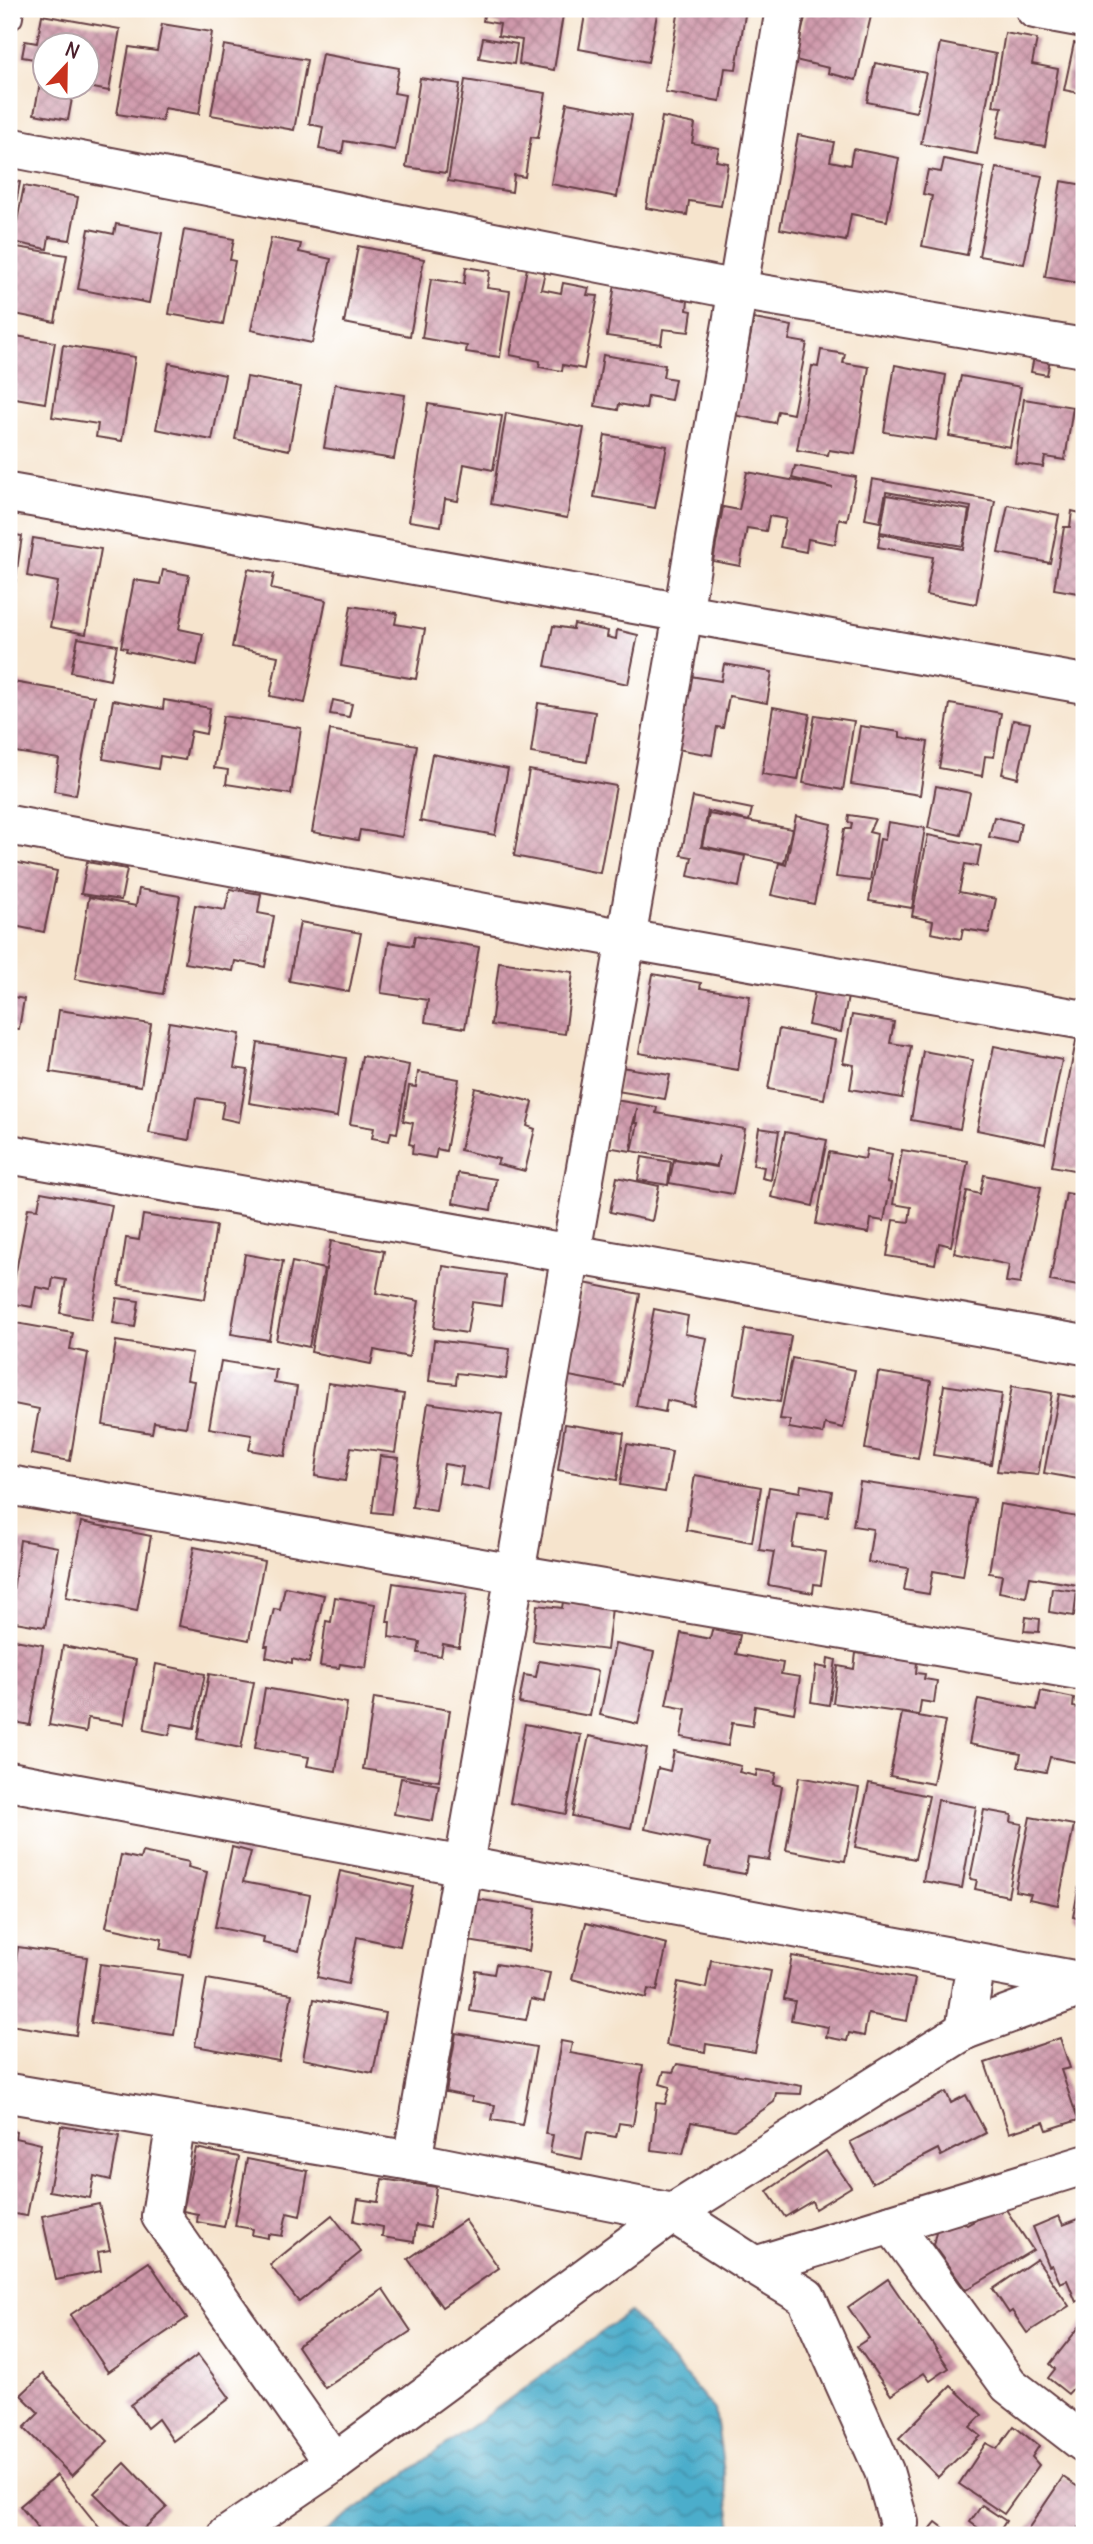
<svg xmlns="http://www.w3.org/2000/svg" width="1093" height="2544" font-family="Delius,sans-serif">
<defs>
<pattern id="water-waves" width="16" height="10" patternUnits="userSpaceOnUse" patternTransform="scale(1.75)"><rect width="16" height="10" fill="#4cadcb"/><path d="M0 5q4-4 8 0t8 0" fill="none" stroke="#418ca5"/></pattern>
<pattern id="building-cross-hatch" width="8" height="8" patternUnits="userSpaceOnUse" patternTransform="scale(1.75)"><rect width="8" height="8" fill="#cf98aa"/><path d="M0 0l8 8M0 8l8-8" fill="none" stroke="#aa7b8b"/></pattern>
</defs>
<rect width="100%" height="100%" fill="#fff"/>
<filter id="ink" filterUnits="userSpaceOnUse"><feTurbulence type="fractalNoise" baseFrequency=".0143" numOctaves="2"/><feDisplacementMap in="SourceGraphic" scale="14" xChannelSelector="R" yChannelSelector="G"/><feConvolveMatrix kernelMatrix="1 2 1 2 8 2 1 2 1" color-interpolation-filters="sRGB"/></filter>
<filter id="wash" filterUnits="userSpaceOnUse"><feTurbulence type="fractalNoise" baseFrequency=".00686" numOctaves="4" result="noise"/><feDisplacementMap in="SourceGraphic" scale="28" xChannelSelector="R" yChannelSelector="G"/><feGaussianBlur stdDeviation="1.57" result="paint"/><feColorMatrix in="noise" values="0 0 0 0 0 0 0 0 0 0 0 0 0 0 0 0 0 1.4 0 .05"/><feComposite in="paint" operator="in"/></filter>
<g filter="url(#wash)">
<rect width="100%" height="100%" fill="#f6e4cd"/>
<polygon fill="url(#water-waves)" stroke="#4b667b" stroke-width="2" points="630,2312 715,2410 733,2535 321,2535"/>
<g id="blocks">
<g fill="url(#building-cross-hatch)">
<polygon points="485,9 564,9 554,70 519,64 522,40 498,36 500,24 483,21"/>
<polygon points="586,9 658,9 648,62 579,49"/>
<polygon points="679,9 746,9 736,69 725,68 720,101 665,92"/>
<polygon points="807,9 843,9 871,16 856,80 828,73 829,68 795,60"/>
<polygon points="42,15 120,29 109,91 88,87 88,46 46,46 46,61 22,57 25,41 37,43"/>
<polygon points="162,24 212,32 199,114 164,108 162,121 117,114 129,47 157,51"/>
<polygon points="1005,33 1037,39 1032,64 1058,69 1045,146 996,138 1002,107 993,106"/>
<polygon points="483,38 517,44 514,64 479,58"/>
<polygon points="940,43 996,54 977,154 921,144"/>
<polygon points="1074,43 1084,45 1084,94 1064,90"/>
<polygon points="224,45 307,60 294,130 211,115"/>
<polygon points="322,54 399,68 394,93 405,95 395,150 344,141 342,153 319,149 323,127 309,124"/>
<polygon points="44,63 46,88 74,88 68,120 34,114"/>
<polygon points="875,63 926,73 916,112 867,102"/>
<polygon points="420,78 460,84 446,173 406,167"/>
<polygon points="465,80 546,93 538,138 531,137 525,177 514,175 512,192 448,181"/>
<polygon points="567,103 632,115 617,197 551,184"/>
<polygon points="662,117 695,124 692,143 719,148 716,161 728,163 721,206 689,201 687,215 646,208"/>
<polygon points="798,135 834,142 830,161 850,165 853,149 899,158 887,221 851,214 846,241 780,229"/>
<polygon points="944,159 984,167 967,255 922,246 932,196 923,194 928,170 941,172"/>
<polygon points="996,168 1042,176 1024,264 979,256"/>
<polygon points="9,180 20,182 15,208 9,207"/>
<polygon points="1061,181 1084,185 1084,284 1045,277"/>
<polygon points="24,186 78,197 70,240 49,237 47,249 13,242"/>
<polygon points="116,224 162,233 149,303 78,289 89,229 114,234"/>
<polygon points="9,225 14,226 10,246 67,255 55,322 10,313 13,295 9,295"/>
<polygon points="184,230 234,239 230,260 235,261 223,324 169,314"/>
<polygon points="271,238 301,244 299,252 331,259 312,343 251,330"/>
<polygon points="358,246 424,259 410,336 344,323"/>
<polygon points="466,267 490,271 487,288 510,291 500,357 466,352 467,346 422,338 431,279 464,284"/>
<polygon points="527,268 545,272 541,289 561,293 563,283 589,288 587,295 598,296 584,369 563,365 562,371 539,367 540,361 510,355"/>
<polygon points="615,284 682,295 681,299 688,300 687,310 692,311 689,332 663,329 661,344 607,336"/>
<polygon points="754,319 792,326 789,340 807,343 793,414 778,411 775,423 734,415"/>
<polygon points="9,335 55,342 45,403 9,397"/>
<polygon points="63,345 135,357 122,441 96,437 98,424 52,417"/>
<polygon points="821,350 845,354 843,363 869,367 855,454 829,450 828,455 797,450 812,366 818,367"/>
<polygon points="603,355 665,365 663,377 675,379 671,400 648,396 646,409 619,404 618,410 595,406"/>
<polygon points="1034,357 1050,359 1047,375 1031,372"/>
<polygon points="169,363 225,375 212,440 156,429"/>
<polygon points="895,365 946,375 936,440 884,432"/>
<polygon points="961,376 1021,387 1010,447 949,436"/>
<polygon points="247,377 301,387 289,450 235,439"/>
<polygon points="335,384 405,395 394,459 324,448"/>
<polygon points="1024,399 1073,407 1065,460 1045,457 1043,467 1015,463"/>
<polygon points="428,404 502,416 493,470 464,464 458,501 445,499 441,526 409,521"/>
<polygon points="506,413 584,428 567,518 491,504"/>
<polygon points="605,435 667,446 655,508 594,497"/>
<polygon points="795,466 856,477 847,521 839,519 835,544 808,539 806,552 780,547 786,519 769,516 766,531 747,528 740,566 713,561 723,507 739,510 747,472 833,488 792,478"/>
<polygon points="872,479 995,501 976,604 926,595 933,557 878,547 880,534 963,549 971,507 886,492 880,522 865,519"/>
<polygon points="887,495 969,510 963,546 880,532"/>
<polygon points="1008,505 1059,515 1050,563 998,553"/>
<polygon points="1072,511 1084,514 1084,594 1054,589 1064,527 1070,527"/>
<polygon points="9,534 22,536 12,604 9,603"/>
<polygon points="33,538 101,549 86,634 50,627 58,582 27,576"/>
<polygon points="248,569 274,574 271,589 326,600 305,703 270,696 278,656 232,647"/>
<polygon points="163,570 189,575 179,629 203,634 197,665 126,651 127,648 121,647 134,580 160,584"/>
<polygon points="351,606 397,613 395,624 425,629 416,679 341,666"/>
<polygon points="574,624 608,631 607,637 616,639 617,630 638,635 628,684 545,666 553,626 573,629"/>
<polygon points="78,638 117,645 110,680 71,672"/>
<polygon points="724,664 772,672 767,703 729,696 723,728 717,727 712,755 677,749 690,676 721,681"/>
<polygon points="13,682 94,696 76,795 54,791 59,759 9,751 9,706"/>
<polygon points="113,700 163,709 164,700 210,708 206,734 191,731 185,760 160,756 158,769 103,759"/>
<polygon points="333,700 352,704 349,717 330,714"/>
<polygon points="538,703 595,712 587,762 531,753"/>
<polygon points="950,704 1001,713 994,757 985,756 982,776 939,768"/>
<polygon points="773,707 810,714 798,780 762,774"/>
<polygon points="815,715 854,721 843,790 803,783"/>
<polygon points="223,716 301,728 291,794 226,784 228,770 214,768"/>
<polygon points="1013,720 1030,723 1018,778 1002,774"/>
<polygon points="860,726 900,732 900,737 928,742 920,795 851,784"/>
<polygon points="330,730 417,745 402,837 360,830 358,840 312,832"/>
<polygon points="432,754 508,769 495,835 420,821"/>
<polygon points="529,770 616,786 600,873 514,856"/>
<polygon points="936,786 970,793 961,835 928,828"/>
<polygon points="693,797 752,809 749,821 708,811 701,847 745,856 739,887 688,876 692,857 681,855"/>
<polygon points="709,814 792,829 784,863 702,846"/>
<polygon points="849,815 875,819 869,832 877,834 870,881 836,877 844,829 851,829 852,823 848,822"/>
<polygon points="796,816 831,824 814,904 771,895 779,863 786,865"/>
<polygon points="994,817 1021,823 1017,843 989,837"/>
<polygon points="888,822 925,828 912,908 869,901 880,839 885,840"/>
<polygon points="928,835 981,846 977,866 965,864 959,892 996,899 989,933 963,929 961,939 931,933 933,921 912,916"/>
<polygon points="9,861 57,871 44,932 9,925"/>
<polygon points="87,862 127,869 121,900 81,894"/>
<polygon points="139,889 180,896 163,994 75,979 89,897 136,906"/>
<polygon points="230,889 261,894 258,913 274,916 265,967 235,961 233,971 185,963 195,905 225,910"/>
<polygon points="300,922 361,933 349,992 289,981"/>
<polygon points="415,936 479,947 465,1028 425,1022 428,1000 381,993 389,942 413,946"/>
<polygon points="499,962 573,972 565,1034 491,1025"/>
<polygon points="653,974 701,983 700,988 750,996 738,1070 639,1053"/>
<polygon points="815,990 848,997 841,1032 808,1025"/>
<polygon points="9,996 24,999 19,1029 9,1028"/>
<polygon points="59,1010 151,1024 141,1086 50,1072"/>
<polygon points="852,1015 894,1022 890,1043 911,1046 902,1098 850,1089 854,1065 843,1063"/>
<polygon points="169,1022 240,1034 234,1068 248,1070 239,1122 221,1118 224,1102 196,1098 189,1140 149,1133"/>
<polygon points="779,1029 835,1040 824,1099 768,1089"/>
<polygon points="1076,1041 1084,1043 1084,1172 1052,1166"/>
<polygon points="258,1043 346,1058 337,1117 249,1103"/>
<polygon points="994,1046 1062,1060 1045,1144 977,1130"/>
<polygon points="923,1051 973,1060 960,1129 911,1120"/>
<polygon points="362,1056 409,1065 397,1133 391,1132 389,1141 372,1138 374,1128 350,1124"/>
<polygon points="621,1067 670,1075 665,1099 617,1091"/>
<polygon points="418,1072 459,1079 446,1151 437,1149 435,1158 412,1154 413,1145 409,1144 413,1123 403,1121 409,1086 416,1087"/>
<polygon points="475,1088 533,1102 527,1126 535,1129 525,1171 497,1164 499,1159 460,1150"/>
<polygon points="615,1100 657,1107 656,1113 745,1129 733,1194 669,1183 674,1160 717,1167 719,1155 716,1166 632,1151 638,1123 635,1123 637,1109 633,1124 631,1151 607,1147"/>
<polygon points="759,1128 779,1131 771,1180 762,1178 764,1167 753,1165"/>
<polygon points="785,1132 827,1140 813,1206 771,1197"/>
<polygon points="867,1149 892,1154 887,1182 891,1183 884,1221 871,1219 869,1233 816,1224 829,1152 865,1159"/>
<polygon points="902,1150 968,1161 951,1246 939,1243 935,1264 887,1256 893,1220 909,1222 911,1207 893,1204"/>
<polygon points="642,1157 671,1162 668,1185 638,1180"/>
<polygon points="458,1173 496,1179 491,1210 453,1203"/>
<polygon points="984,1175 1041,1187 1020,1284 1006,1282 1009,1265 954,1253 967,1191 980,1194"/>
<polygon points="617,1177 659,1186 652,1221 610,1212"/>
<polygon points="41,1192 112,1205 91,1319 60,1313 66,1280 53,1278 51,1290 36,1287 32,1307 10,1303 28,1208 38,1209"/>
<polygon points="1066,1193 1084,1196 1084,1287 1050,1281"/>
<polygon points="143,1215 216,1226 205,1299 119,1286 126,1238 139,1240"/>
<polygon points="331,1241 384,1251 376,1293 419,1301 409,1357 374,1350 371,1364 311,1352"/>
<polygon points="245,1254 283,1261 269,1340 231,1334"/>
<polygon points="292,1262 324,1269 309,1347 276,1340"/>
<polygon points="443,1266 505,1275 501,1306 472,1302 467,1333 434,1328"/>
<polygon points="584,1283 640,1294 623,1386 569,1376 580,1316 577,1316"/>
<polygon points="117,1298 139,1301 135,1327 113,1323"/>
<polygon points="654,1309 688,1316 685,1334 707,1338 694,1406 667,1400 665,1412 636,1406"/>
<polygon points="10,1322 73,1333 70,1349 88,1353 70,1461 31,1454 39,1409 9,1403"/>
<polygon points="745,1329 791,1336 780,1402 734,1394"/>
<polygon points="434,1340 510,1349 506,1379 457,1373 456,1384 429,1381"/>
<polygon points="116,1341 192,1353 187,1380 194,1381 186,1427 154,1422 152,1433 103,1425"/>
<polygon points="792,1358 855,1370 843,1428 825,1424 823,1434 789,1428 790,1420 780,1419"/>
<polygon points="221,1361 276,1370 274,1383 297,1387 285,1456 249,1450 252,1435 209,1428"/>
<polygon points="878,1372 931,1381 918,1459 865,1449"/>
<polygon points="328,1383 404,1394 395,1453 351,1447 345,1481 315,1476"/>
<polygon points="944,1385 1002,1394 991,1464 933,1455"/>
<polygon points="1012,1386 1052,1393 1038,1475 997,1471"/>
<polygon points="1059,1394 1084,1399 1084,1480 1044,1473"/>
<polygon points="428,1403 502,1414 490,1490 460,1485 463,1467 444,1464 436,1511 412,1507"/>
<polygon points="565,1424 624,1433 617,1480 558,1470"/>
<polygon points="627,1444 672,1452 665,1492 620,1485"/>
<polygon points="380,1456 399,1458 391,1514 372,1512"/>
<polygon points="695,1475 761,1487 752,1542 686,1530"/>
<polygon points="860,1482 975,1499 963,1576 933,1571 929,1594 904,1590 908,1568 868,1562 873,1529 853,1526"/>
<polygon points="801,1485 832,1491 828,1517 797,1513 792,1547 826,1552 821,1585 814,1584 813,1593 768,1585 774,1552 759,1550 769,1487 800,1492"/>
<polygon points="1000,1504 1084,1518 1084,1570 1080,1569 1077,1585 1030,1577 1026,1597 999,1592 1002,1575 989,1573"/>
<polygon points="81,1522 151,1536 137,1611 66,1597"/>
<polygon points="20,1540 58,1547 45,1627 9,1621"/>
<polygon points="194,1547 264,1561 249,1640 179,1626"/>
<polygon points="393,1583 467,1594 459,1647 443,1644 441,1656 418,1653 420,1642 389,1637 390,1622 387,1622"/>
<polygon points="285,1587 324,1595 309,1663 292,1659 292,1663 266,1657 268,1646 265,1646 274,1609 280,1610"/>
<polygon points="1052,1588 1077,1591 1074,1616 1049,1612"/>
<polygon points="335,1597 375,1604 366,1668 340,1664 339,1668 320,1666 326,1621 331,1622"/>
<polygon points="563,1602 612,1608 607,1650 533,1641 537,1605 562,1608"/>
<polygon points="1026,1617 1040,1619 1039,1632 1024,1631"/>
<polygon points="712,1630 740,1635 736,1654 783,1663 781,1674 800,1677 794,1713 755,1706 752,1726 732,1723 728,1746 681,1737 686,1709 666,1705 681,1633 710,1639"/>
<polygon points="9,1639 43,1645 30,1725 9,1721"/>
<polygon points="615,1644 654,1652 638,1724 600,1715"/>
<polygon points="63,1646 136,1660 124,1724 88,1718 86,1732 49,1725"/>
<polygon points="856,1653 917,1662 916,1673 925,1674 924,1679 937,1681 934,1703 921,1701 919,1715 833,1703 838,1666 854,1669"/>
<polygon points="828,1658 836,1660 829,1705 811,1702 816,1666 827,1668"/>
<polygon points="539,1661 598,1671 590,1716 519,1703 524,1675 536,1677"/>
<polygon points="156,1664 205,1674 194,1728 172,1724 169,1735 144,1730"/>
<polygon points="209,1674 254,1682 241,1748 197,1739"/>
<polygon points="265,1688 347,1703 336,1771 307,1766 309,1757 255,1748"/>
<polygon points="1041,1691 1074,1698 1073,1707 1084,1709 1084,1748 1081,1763 1050,1757 1046,1772 1018,1767 1021,1754 969,1744 978,1699 1037,1710"/>
<polygon points="374,1698 450,1710 439,1781 363,1769"/>
<polygon points="902,1713 945,1721 933,1784 890,1776"/>
<polygon points="525,1724 581,1735 566,1814 510,1803"/>
<polygon points="589,1736 647,1748 631,1828 572,1816"/>
<polygon points="674,1751 741,1766 739,1772 756,1776 757,1770 776,1773 773,1784 782,1786 769,1860 748,1857 745,1874 705,1867 710,1843 645,1829 658,1768 670,1771"/>
<polygon points="799,1777 859,1788 845,1861 786,1850"/>
<polygon points="401,1778 439,1785 433,1821 394,1814"/>
<polygon points="869,1783 929,1796 915,1859 855,1847"/>
<polygon points="938,1800 976,1807 962,1888 923,1881"/>
<polygon points="984,1810 1012,1815 1011,1822 1022,1824 1008,1896 975,1889 977,1880 970,1879"/>
<polygon points="1030,1817 1074,1825 1058,1905 1029,1899 1031,1894 1015,1891"/>
<polygon points="232,1847 251,1852 243,1882 310,1895 299,1951 263,1943 264,1937 215,1927"/>
<polygon points="142,1852 189,1862 188,1867 207,1872 190,1955 160,1949 162,1939 106,1927 121,1855 140,1859"/>
<polygon points="1083,1865 1084,1865 1084,1920 1073,1917"/>
<polygon points="340,1871 413,1887 400,1946 357,1937 348,1984 317,1977"/>
<polygon points="476,1899 536,1909 529,1951 468,1941"/>
<polygon points="586,1923 667,1944 657,1991 648,1989 646,1998 572,1979"/>
<polygon points="18,1947 87,1957 76,2035 9,2025 9,2009"/>
<polygon points="792,1956 915,1979 907,2021 868,2014 864,2036 849,2033 847,2041 826,2037 828,2027 791,2020 795,2001 784,1999"/>
<polygon points="711,1960 771,1971 755,2052 706,2044 705,2052 666,2045 678,1982 706,1988"/>
<polygon points="100,1964 183,1975 174,2035 91,2023"/>
<polygon points="496,1964 550,1973 544,2002 531,1999 526,2020 470,2011 476,1971 494,1974"/>
<polygon points="207,1979 292,1994 279,2061 195,2046"/>
<polygon points="314,1999 385,2013 373,2073 303,2059"/>
<polygon points="456,2033 536,2047 522,2125 492,2120 495,2105 472,2101 472,2097 446,2092"/>
<polygon points="1060,2038 1070,2068 1061,2070 1078,2120 1047,2130 1044,2122 1009,2133 985,2063"/>
<polygon points="561,2041 572,2043 570,2053 643,2066 633,2125 619,2123 616,2137 587,2132 582,2159 550,2153 553,2135 545,2134"/>
<polygon points="677,2064 802,2086 801,2094 776,2093 774,2102 734,2130 691,2122 683,2154 651,2150 656,2103 665,2104 670,2087 660,2084 664,2071 673,2072"/>
<polygon points="946,2092 951,2103 966,2095 986,2133 941,2156 938,2149 872,2183 850,2142"/>
<polygon points="61,2126 119,2136 111,2180 94,2176 90,2198 49,2191"/>
<polygon points="9,2130 16,2132 15,2138 41,2144 27,2216 9,2213"/>
<polygon points="196,2148 239,2157 224,2227 197,2222 198,2214 183,2211"/>
<polygon points="826,2151 851,2187 815,2209 812,2201 785,2217 767,2191"/>
<polygon points="247,2159 308,2171 300,2216 287,2213 282,2236 268,2234 268,2238 252,2235 253,2229 235,2226"/>
<polygon points="382,2179 436,2187 430,2228 416,2225 414,2242 382,2237 383,2227 354,2221 358,2199 378,2202"/>
<polygon points="99,2204 110,2250 98,2252 101,2271 56,2280 42,2216"/>
<polygon points="1003,2205 1033,2250 966,2290 933,2245 937,2227 959,2219 967,2225"/>
<polygon points="332,2215 361,2252 299,2302 270,2265"/>
<polygon points="1059,2216 1063,2225 1084,2217 1084,2298 1076,2302 1067,2280 1060,2283 1052,2265 1049,2266 1033,2227"/>
<polygon points="465,2220 499,2268 442,2307 408,2259"/>
<polygon points="1037,2259 1069,2306 1027,2333 1012,2311 1009,2313 993,2289"/>
<polygon points="149,2262 187,2318 108,2372 70,2315"/>
<polygon points="888,2279 949,2368 930,2381 924,2373 891,2395 857,2346 869,2338 848,2307"/>
<polygon points="383,2289 411,2331 325,2388 297,2346"/>
<polygon points="1084,2321 1084,2389 1077,2384 1068,2394 1048,2378 1055,2369 1050,2364"/>
<polygon points="198,2355 230,2398 173,2441 158,2419 147,2428 131,2405"/>
<polygon points="43,2374 108,2441 72,2476 24,2428 39,2413 21,2395"/>
<polygon points="951,2386 982,2415 970,2427 981,2436 938,2477 899,2438"/>
<polygon points="1014,2426 1039,2446 1032,2457 1039,2465 1004,2514 959,2484 986,2443 997,2449"/>
<polygon points="125,2463 167,2507 137,2535 94,2493"/>
<polygon points="57,2475 105,2535 28,2535 38,2528 20,2506"/>
<polygon points="1063,2477 1084,2491 1084,2530 1079,2527 1074,2535 1024,2535"/>
<polygon points="982,2505 1006,2521 997,2535 988,2535 970,2522"/>
<polygon points="936,2522 953,2535 925,2535"/>
</g>
</g>
</g>
<g filter="url(#ink)">
<use href="#blocks" fill-opacity="0" stroke="#643d43" stroke-width="2"/>
<g fill="none" stroke-linecap="round" stroke-linejoin="round">
<defs>
<polyline id="lane" points="9,17 10,9"/>
<g id="street">
<polyline points="1035,9 1084,18"/>
<polyline points="9,147 738,290 1084,348"/>
<polyline points="9,825 626,939 1084,1020"/>
<polyline points="9,1154 1084,1345"/>
<polyline points="9,1485 515,1574 1084,1671"/>
<polyline points="9,1781 1084,1982"/>
<polyline points="965,2030 976,1962"/>
<polyline points="9,2093 412,2161 683,614 785,9"/>
<polyline points="176,2121 161,2216 334,2463"/>
<polyline points="412,2161 673,2213 755,2266 1084,2165"/>
<polyline points="892,2224 1009,2385 1084,2443"/>
<polyline points="755,2266 806,2297 884,2471 899,2523 897,2535"/>
<polyline points="228,2535 334,2463 673,2213 965,2030 1084,1986"/>
</g>
<polyline id="secondary" points="9,493 1084,684"/>
</defs>
<use href="#lane" stroke="#643d43" stroke-width="30"/>
<use href="#street" stroke="#643d43" stroke-width="42"/>
<use href="#secondary" stroke="#643d43" stroke-width="42"/>
<use href="#lane" stroke="#fff" stroke-width="26"/>
<use href="#street" stroke="#fff" stroke-width="38"/>
<use href="#secondary" stroke="#fff" stroke-width="38"/>
</g>
</g>
<rect width="1093" height="2544" fill="none" stroke="#fff" stroke-width="35"/>
<g transform="translate(66 66) rotate(22)"><circle r="33" fill="#ffffff" stroke="#b7a5aa" stroke-width="2"/>
<path d="M0-5L12 26L0 18L-12 26Z" fill="#c8321e"/>
<text y="-10" font-size="19" font-weight="bold" text-anchor="middle" fill="#4a1f2b">N</text>
</g>
</svg>
